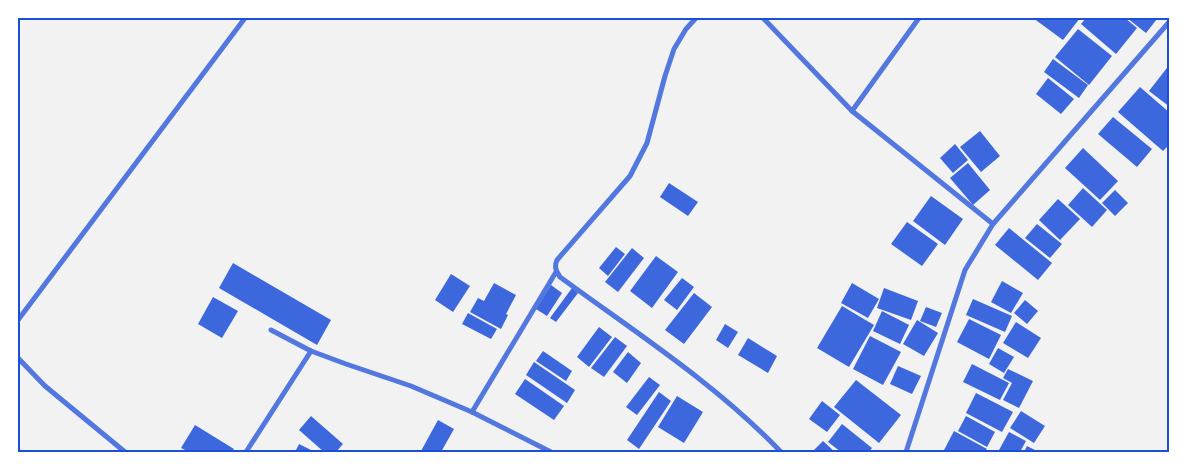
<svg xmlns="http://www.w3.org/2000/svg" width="1187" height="470" font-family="'Source Sans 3',sans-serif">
<rect width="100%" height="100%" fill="#f2f2f2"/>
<g fill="#3d67dc">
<polygon points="1033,18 1080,18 1063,40"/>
<polygon points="1086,18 1125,18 1137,28 1116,54 1081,24"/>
<polygon points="1127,18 1155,18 1157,19 1146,33"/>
<polygon points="1078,29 1112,56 1089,85 1055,57"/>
<polygon points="1053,59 1088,85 1079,98 1044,72"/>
<polygon points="1170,64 1170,107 1149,91"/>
<polygon points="1048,78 1074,99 1061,114 1036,94"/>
<polygon points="1140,87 1170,113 1170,144 1163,151 1118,112"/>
<polygon points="1113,117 1152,149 1137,167 1098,134"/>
<polygon points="980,131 1000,156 981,172 960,147"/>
<polygon points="955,144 968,160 953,173 940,158"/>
<polygon points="1083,148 1118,181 1100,200 1065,168"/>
<polygon points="968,163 990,190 973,205 950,178"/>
<polygon points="669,183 698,202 688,216 660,197"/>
<polygon points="1083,188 1107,210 1092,227 1068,205"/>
<polygon points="1115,190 1128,203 1115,216 1102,203"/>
<polygon points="931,196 963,219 945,245 913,221"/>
<polygon points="1058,199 1080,219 1060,240 1039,220"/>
<polygon points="907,222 938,244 922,266 891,244"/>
<polygon points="1037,224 1062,244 1050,258 1025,238"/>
<polygon points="1009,228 1052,263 1038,280 995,245"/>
<polygon points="616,247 625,254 608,276 599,268"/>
<polygon points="632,248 644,258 618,292 605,282"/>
<polygon points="656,256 678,272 652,308 630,291"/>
<polygon points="233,263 331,320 317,345 219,288"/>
<polygon points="451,274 470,286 453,312 435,300"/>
<polygon points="682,278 694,287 677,310 664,300"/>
<polygon points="1002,281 1023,293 1011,313 991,302"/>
<polygon points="494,283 516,295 506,314 508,315 501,329 470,312 478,298 484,301"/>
<polygon points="852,283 879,299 868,318 841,303"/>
<polygon points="551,285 562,293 547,316 536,309"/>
<polygon points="572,288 578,293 556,322 550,318"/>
<polygon points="884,288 918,301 911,320 877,308"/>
<polygon points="694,293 712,307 684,344 665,330"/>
<polygon points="213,297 238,311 222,338 198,324"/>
<polygon points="973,299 1012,316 1005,332 966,315"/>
<polygon points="1025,300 1038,311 1027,324 1014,313"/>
<polygon points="842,306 874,325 849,367 817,348"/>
<polygon points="926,307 942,313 936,327 920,321"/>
<polygon points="882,311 909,325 900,344 873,331"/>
<polygon points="468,313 497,329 491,339 462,324"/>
<polygon points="969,319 1001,335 989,359 957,342"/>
<polygon points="917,320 938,333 924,356 903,344"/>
<polygon points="1016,322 1041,338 1028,358 1003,343"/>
<polygon points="725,324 738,332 728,348 716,340"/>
<polygon points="599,327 612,337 589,367 577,357"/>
<polygon points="870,336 901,352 883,385 853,369"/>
<polygon points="615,337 627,346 604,377 591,368"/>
<polygon points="748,338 777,356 768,373 738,355"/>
<polygon points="998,348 1014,357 1004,373 989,364"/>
<polygon points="543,351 572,371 566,381 536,361"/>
<polygon points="628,352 641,363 627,383 613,372"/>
<polygon points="534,362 575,390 567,403 526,375"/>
<polygon points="972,364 1009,383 1000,400 963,382"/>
<polygon points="898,366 921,376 912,394 890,384"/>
<polygon points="1008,369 1033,381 1019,408 1003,400 1012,383 1003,378"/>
<polygon points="649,377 660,385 637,415 626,407"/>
<polygon points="525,379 564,406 554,420 515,394"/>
<polygon points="856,380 901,415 879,443 834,407"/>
<polygon points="659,392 671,401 639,449 627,440"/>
<polygon points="976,393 1013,412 1002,432 966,413"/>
<polygon points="677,396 703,412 684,443 658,427"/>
<polygon points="822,401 840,415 827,432 809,419"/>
<polygon points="1021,411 1045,426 1034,443 1010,428"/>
<polygon points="311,416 343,444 336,452 324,452 299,430"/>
<polygon points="966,416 995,432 987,447 958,431"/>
<polygon points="438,420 454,429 441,452 423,452 421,451"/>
<polygon points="842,424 872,448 869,452 841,452 828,442"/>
<polygon points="195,425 234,449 232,452 189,452 181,448"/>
<polygon points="954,431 987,449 985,452 943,452"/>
<polygon points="1009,432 1026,441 1020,452 1003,452 999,450"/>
<polygon points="823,441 835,452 812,452"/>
<polygon points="299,444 315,452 295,452"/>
<polygon points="1027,446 1039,452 1024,452"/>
</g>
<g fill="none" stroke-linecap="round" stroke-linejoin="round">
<g stroke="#5277de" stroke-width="5">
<path d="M696 18 686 29 674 49 665 76 647 143 630 176 557 260C554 267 556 271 560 277 635 332 716 384 781 452"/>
<polyline points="763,18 852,111 993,224"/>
<polyline points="852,111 919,18"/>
<polyline points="18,320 245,18"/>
<polyline points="271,330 311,351 346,364 411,386 472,412 551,452"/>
<polyline points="18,358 45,386 125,452"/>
<polyline points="472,412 556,272"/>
<polyline points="246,452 311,351"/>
<polyline points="906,452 965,270 993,224 1170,21"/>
</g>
</g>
<rect width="1187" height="470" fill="none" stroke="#ffffff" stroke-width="38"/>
<rect x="19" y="19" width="1149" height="432" fill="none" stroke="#1d4ed8" stroke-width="2"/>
</svg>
